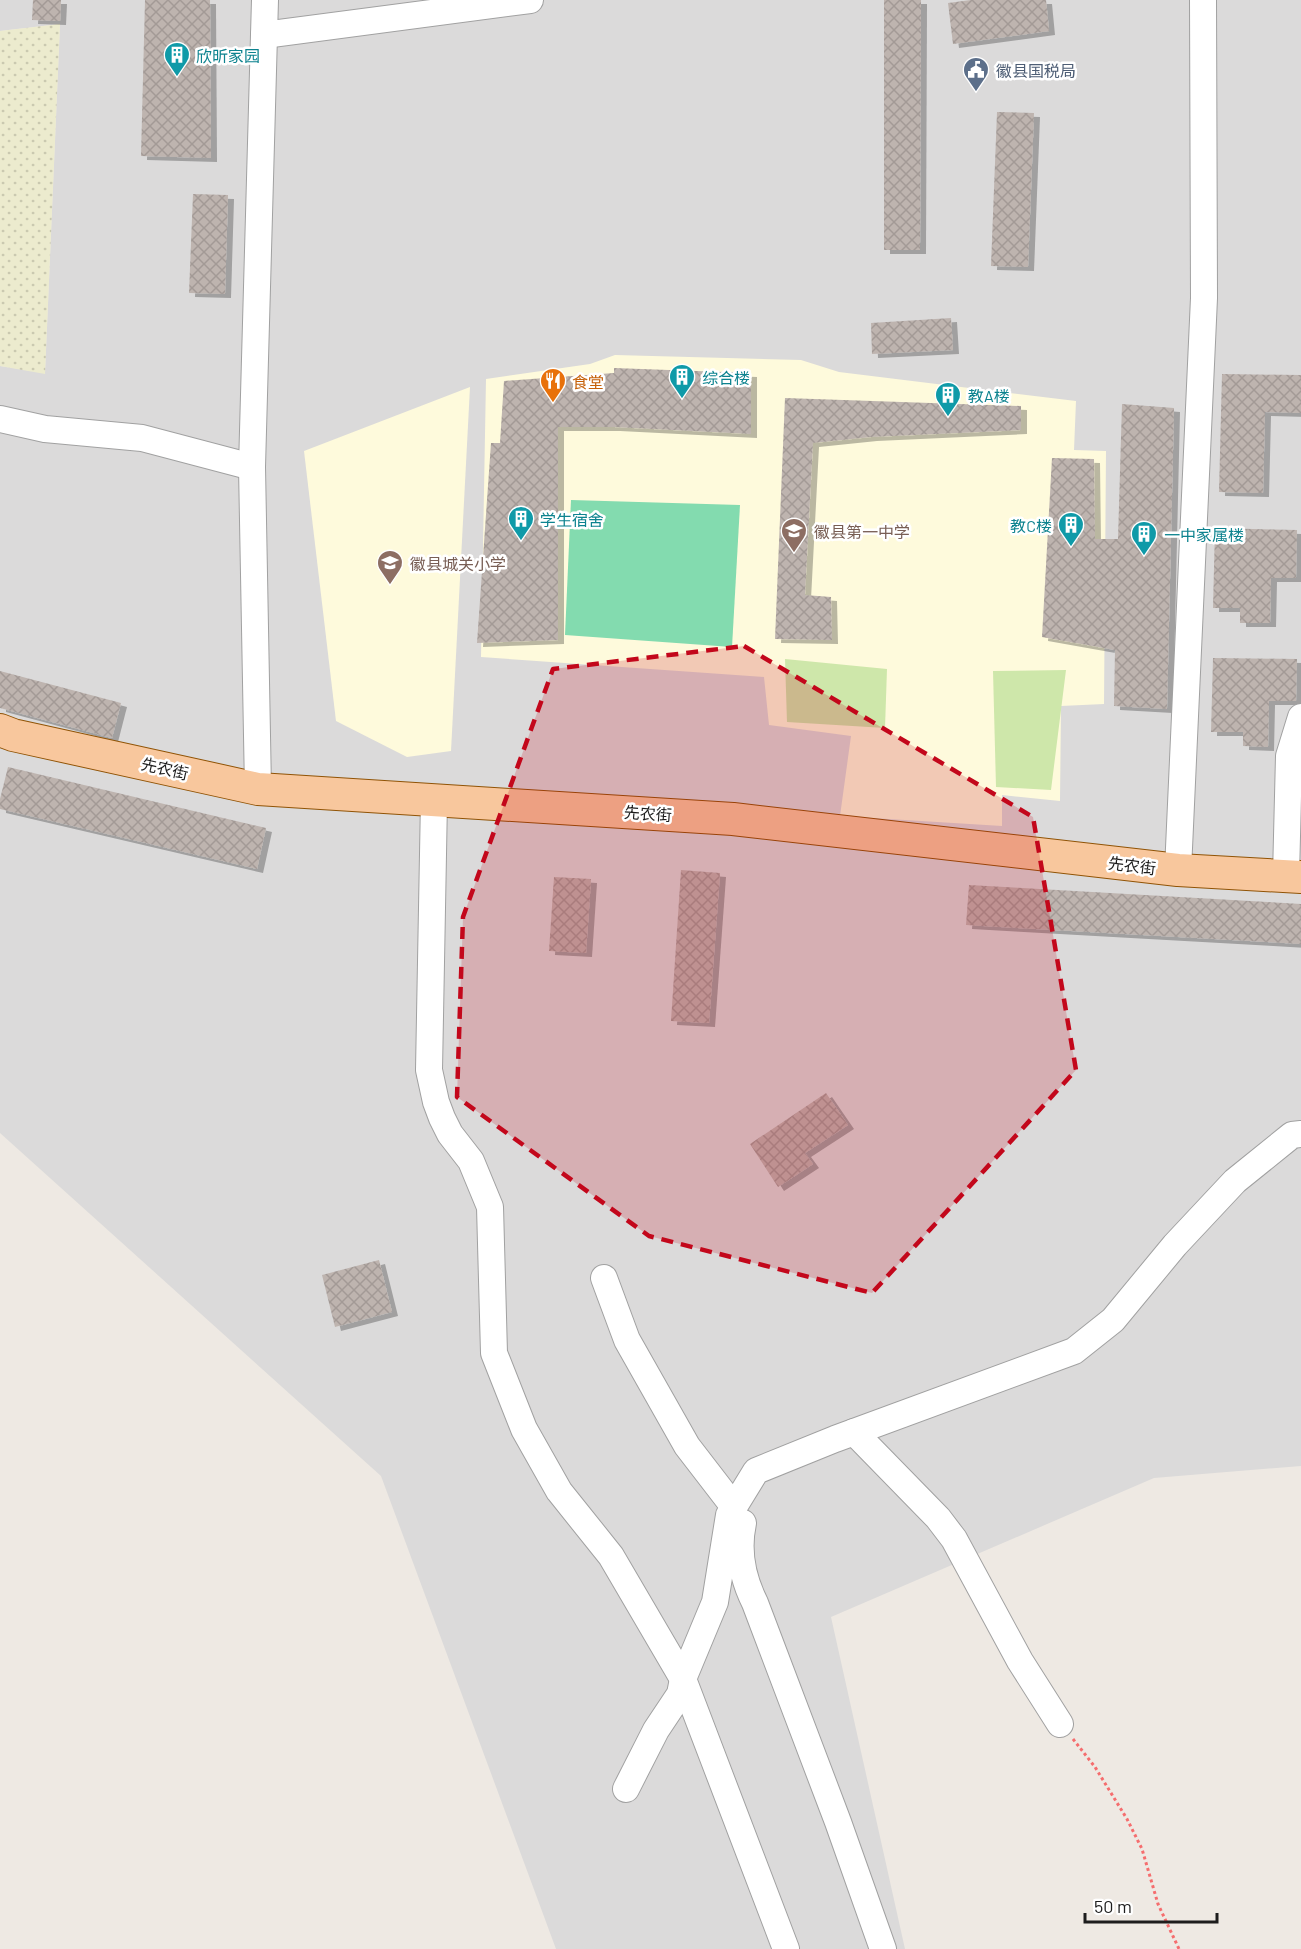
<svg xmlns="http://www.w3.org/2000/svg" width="1301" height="1949" font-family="Barlow,'Noto Sans SC',sans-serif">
<defs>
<pattern id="farmland-dots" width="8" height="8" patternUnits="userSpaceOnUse" patternTransform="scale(1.5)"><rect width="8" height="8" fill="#ecebce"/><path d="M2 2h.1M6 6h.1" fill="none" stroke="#cac9b0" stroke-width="1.8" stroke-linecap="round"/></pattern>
<pattern id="building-cross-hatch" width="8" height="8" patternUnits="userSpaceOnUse" patternTransform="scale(1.5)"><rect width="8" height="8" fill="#beb4af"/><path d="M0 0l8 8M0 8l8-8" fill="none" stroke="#a39a96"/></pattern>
<filter id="shadow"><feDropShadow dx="6" dy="4" stdDeviation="0" flood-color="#0004"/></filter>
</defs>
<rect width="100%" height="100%" fill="#eee9e3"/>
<polygon fill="#dbdada" points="0,0 1301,0 1301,1466 1154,1478 831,1617 905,1949 556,1949 381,1476 0,1133 0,366 45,373 60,24 0,31"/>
<g fill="#fefadc">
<polygon points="615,355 801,360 839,372 1076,401 1074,450 1106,451 1104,704 1061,706 1060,801 1002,795 1002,826 840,816 851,736 769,725 764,677 481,657 486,379 590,364"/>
<polygon points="470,387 451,751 407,757 336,721 304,451"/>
</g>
<polygon fill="url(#farmland-dots)" points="60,24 45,374 0,366 0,31"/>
<g fill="#cee7aa">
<polygon points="785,659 887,669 885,728 787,722"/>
<polygon points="1066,670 1051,790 996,787 993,671"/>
</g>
<polygon fill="#83dbaf" points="571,500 740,505 732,647 565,635"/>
<g fill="url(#building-cross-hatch)" filter="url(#shadow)">
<polygon points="33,0 61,0 60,21 32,20"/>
<polygon points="145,0 210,0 211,158 141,156"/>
<polygon points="884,0 921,0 920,250 884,250"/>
<polygon points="971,0 1046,0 1049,31 953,44 948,3"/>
<polygon points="997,112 1034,113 1028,267 991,266"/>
<polygon points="193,194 228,195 225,294 189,293"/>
<polygon points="951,318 953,350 872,354 871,323"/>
<polygon points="614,368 751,373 751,434 614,427 558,427 558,640 477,643 491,443 500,443 504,381 614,373"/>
<polygon points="1222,374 1301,375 1301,413 1265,412 1263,493 1219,492"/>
<polygon points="785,398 1021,406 1021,430 871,437 813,443 805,595 831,597 832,640 775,639"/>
<polygon points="1122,404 1174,408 1167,709 1114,706 1115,650 1042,637 1052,458 1094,459 1095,539 1118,539"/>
<polygon points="1215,528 1297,530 1296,578 1271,578 1270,623 1240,623 1240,608 1213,608"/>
<polygon points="1213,658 1297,659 1296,701 1269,701 1268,747 1243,746 1243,732 1211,732"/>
<polygon points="0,671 121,703 112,738 0,708"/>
<polygon points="8,767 266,828 257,869 0,809 0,799"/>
<polygon points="681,870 720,873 709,1023 671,1021"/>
<polygon points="554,877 591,879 586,953 549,951"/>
<polygon points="969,885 1301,904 1301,944 966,925"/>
<polygon points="826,1093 848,1125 805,1153 813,1164 778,1187 750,1144"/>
<polygon points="379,1260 392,1312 335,1327 322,1275"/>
</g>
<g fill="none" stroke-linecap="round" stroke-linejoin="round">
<defs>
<g id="minor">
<polyline points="265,0 264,35 530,0"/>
<polyline points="0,419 45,429 142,438 252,467"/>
<polyline points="258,789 252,467 264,35"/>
<polyline points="434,800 429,1070 436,1102 442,1118 450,1134 471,1161 490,1207 494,1353 524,1429 559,1491 611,1556 683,1679 786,1949"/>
<polyline points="1178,870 1204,298 1203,0"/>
<polyline points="1286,876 1289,756 1301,717"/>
<polyline points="604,1278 627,1340 687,1446 734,1507"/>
<polyline points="854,1432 938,1518 954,1539 1020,1661 1060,1724"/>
<path d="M743 1523C737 1551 742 1577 755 1603L838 1822 883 1949"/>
<polyline points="626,1789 656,1730 680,1694 683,1679 715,1602 729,1515 756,1471 835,1439 1074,1351 1113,1320 1175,1245 1235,1181 1292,1135 1301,1134"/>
</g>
<polyline id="major" points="0,730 13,735 258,789 733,819 1178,870 1301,877"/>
</defs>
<use href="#minor" stroke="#a1a1a1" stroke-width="28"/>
<use href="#major" stroke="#905305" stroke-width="34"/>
<polyline stroke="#f56d6e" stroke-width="3" stroke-dasharray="3 3" stroke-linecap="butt" points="1073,1739 1095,1767 1127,1819 1142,1849 1158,1904 1179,1949"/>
<use href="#minor" stroke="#fff" stroke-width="26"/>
<use href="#major" stroke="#f8c79d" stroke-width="32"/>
</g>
<path fill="#c3071b" fill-opacity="0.2" stroke="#c3071b" stroke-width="4.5" stroke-dasharray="12 8" stroke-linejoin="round" d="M744 646 1033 817 1076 1070 872 1293 649 1236 457 1097 463 917 553 669Z"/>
<defs>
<symbol id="building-pin" viewBox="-11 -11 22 30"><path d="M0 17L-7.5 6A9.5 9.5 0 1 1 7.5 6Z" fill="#0f9aa8" stroke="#fff"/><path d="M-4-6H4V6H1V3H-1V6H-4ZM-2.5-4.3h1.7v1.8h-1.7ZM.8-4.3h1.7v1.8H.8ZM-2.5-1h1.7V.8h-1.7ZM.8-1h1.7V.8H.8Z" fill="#fff"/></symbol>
<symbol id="civic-pin" viewBox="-11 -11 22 30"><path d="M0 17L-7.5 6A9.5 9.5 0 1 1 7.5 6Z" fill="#5c6f8a" stroke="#fff"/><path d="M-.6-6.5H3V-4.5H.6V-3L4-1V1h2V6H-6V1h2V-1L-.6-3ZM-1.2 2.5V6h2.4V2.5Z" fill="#fff"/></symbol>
<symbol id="restaurant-pin" viewBox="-11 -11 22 30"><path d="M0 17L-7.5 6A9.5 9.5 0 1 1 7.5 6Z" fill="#e8710a" stroke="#fff"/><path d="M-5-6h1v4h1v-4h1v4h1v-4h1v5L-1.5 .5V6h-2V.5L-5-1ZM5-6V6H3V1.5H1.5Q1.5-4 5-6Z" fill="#fff"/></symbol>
<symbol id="school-pin" viewBox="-11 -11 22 30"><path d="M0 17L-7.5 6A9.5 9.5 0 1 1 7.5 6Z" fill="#8d6e63" stroke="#fff"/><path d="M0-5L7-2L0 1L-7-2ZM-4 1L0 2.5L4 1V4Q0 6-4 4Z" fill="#fff"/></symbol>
</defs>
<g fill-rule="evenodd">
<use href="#building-pin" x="162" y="40" width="30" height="40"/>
<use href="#civic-pin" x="961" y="55" width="30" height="40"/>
<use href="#building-pin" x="667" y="362" width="30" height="40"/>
<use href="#restaurant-pin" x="538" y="366" width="30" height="40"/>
<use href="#building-pin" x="933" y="380" width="30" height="40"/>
<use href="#building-pin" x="506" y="504" width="30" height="40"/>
<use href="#building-pin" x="1056" y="510" width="30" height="40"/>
<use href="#school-pin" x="779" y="516" width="30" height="40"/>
<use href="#building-pin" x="1129" y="519" width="30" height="40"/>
<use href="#school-pin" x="375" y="548" width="30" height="40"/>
</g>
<g text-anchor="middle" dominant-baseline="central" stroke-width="5" stroke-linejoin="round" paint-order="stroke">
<g font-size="16" fill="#0d838f" stroke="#fff" text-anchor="start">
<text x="196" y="55">欣昕家园</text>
<text x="702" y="377">综合楼</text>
<text x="968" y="395">教A楼</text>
<text x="540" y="519">学生宿舍</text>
<text x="1052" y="525" text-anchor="end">教C楼</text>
<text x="1164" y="534">一中家属楼</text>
</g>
<g font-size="16" fill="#4e5e75" stroke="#fff" text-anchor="start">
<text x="996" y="70">徽县国税局</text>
</g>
<g font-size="16" fill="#c56008" stroke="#fff" text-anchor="start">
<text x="572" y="381">食堂</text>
</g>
<g font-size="16" fill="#785e54" stroke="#fff" text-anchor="start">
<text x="814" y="531">徽县第一中学</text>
<text x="410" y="563">徽县城关小学</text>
</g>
<g font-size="16" fill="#1d1d1d" stroke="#fff">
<text transform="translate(165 768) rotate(13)">先农街</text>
<text transform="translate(648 813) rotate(4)">先农街</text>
<text transform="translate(1132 865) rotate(7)">先农街</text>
</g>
</g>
<path d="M1085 1913v9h132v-9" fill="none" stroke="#1d1d1d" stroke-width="3"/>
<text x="1094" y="1913" font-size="18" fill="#1d1d1d" stroke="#ffffff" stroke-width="4.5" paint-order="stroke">50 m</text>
</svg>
